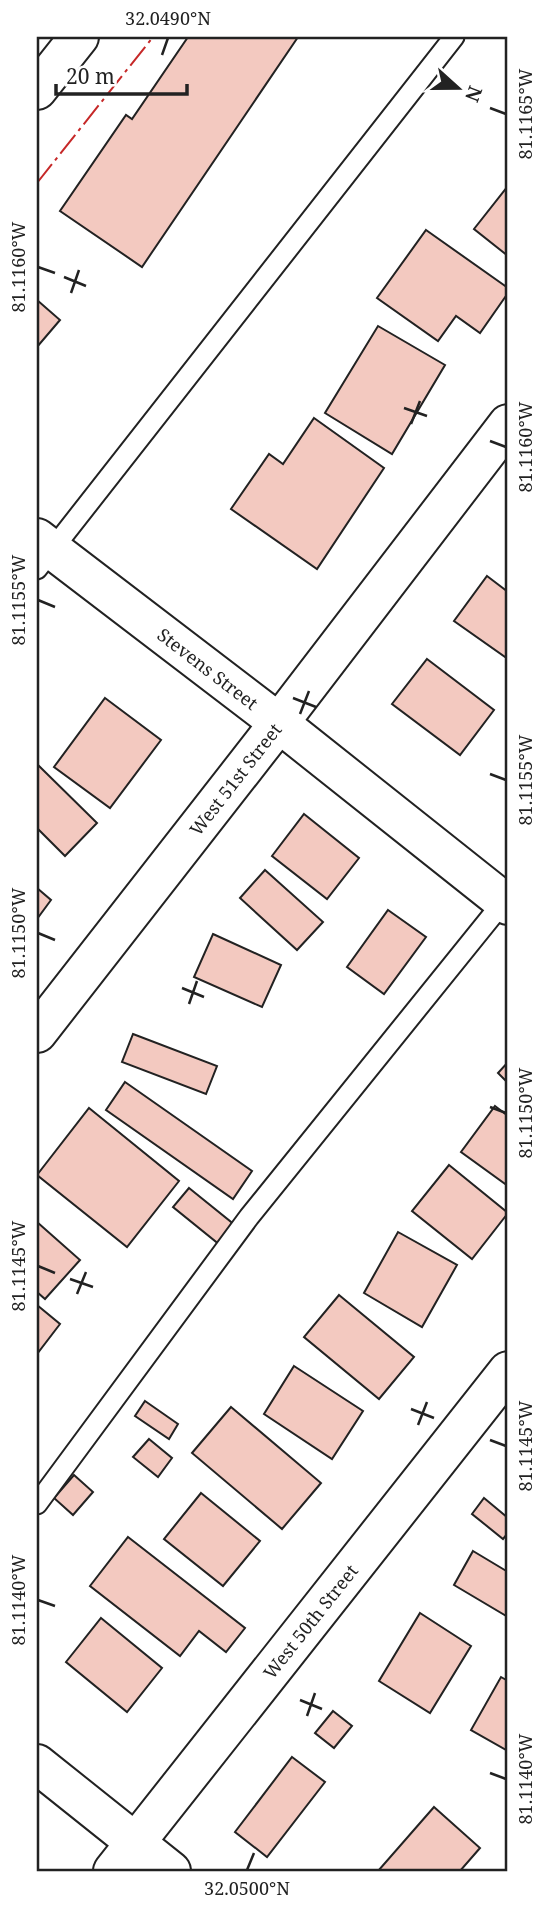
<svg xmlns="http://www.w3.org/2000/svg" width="545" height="1908" font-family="'Noto Serif',serif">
<rect width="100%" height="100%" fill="#fff"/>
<g fill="#f3c9c0" stroke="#222" stroke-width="2">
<polygon points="188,37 298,37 142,267 60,211 126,115 132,119"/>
<polygon points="508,186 508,256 474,229"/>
<polygon points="426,230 508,288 508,293 480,333 456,316 438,341 377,298"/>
<polygon points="37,300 60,320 37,347"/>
<polygon points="378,326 445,365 392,454 325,413"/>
<polygon points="314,418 384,468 317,569 231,509 269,454 283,464"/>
<polygon points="487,576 508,592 508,659 454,621"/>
<polygon points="427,659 494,710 460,755 392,704"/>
<polygon points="105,698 161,740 110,808 54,767"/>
<polygon points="37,764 97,823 65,856 37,828"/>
<polygon points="304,814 359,858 327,899 272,856"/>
<polygon points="265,870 323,922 297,950 240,898"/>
<polygon points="37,888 51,900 37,919"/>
<polygon points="388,910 426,937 384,994 347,967"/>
<polygon points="213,934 281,965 262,1007 194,977"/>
<polygon points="133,1034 217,1066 206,1094 122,1062"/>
<polygon points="508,1062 508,1083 498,1073"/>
<polygon points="125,1082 252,1171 233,1199 106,1110"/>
<polygon points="495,1106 508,1116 508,1186 461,1152"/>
<polygon points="89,1108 179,1181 127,1247 37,1175"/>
<polygon points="449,1165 508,1213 472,1259 412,1211"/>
<polygon points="189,1188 236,1226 220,1245 173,1207"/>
<polygon points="37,1222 80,1260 45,1299 37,1292"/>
<polygon points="398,1232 457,1265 422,1327 364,1293"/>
<polygon points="339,1295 414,1357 379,1399 304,1337"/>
<polygon points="37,1305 60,1324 37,1354"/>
<polygon points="294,1366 363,1411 332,1459 264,1414"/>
<polygon points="145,1401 178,1424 169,1439 135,1416"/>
<polygon points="231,1407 321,1483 282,1529 192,1453"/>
<polygon points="149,1439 172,1458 158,1477 133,1457"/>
<polygon points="74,1475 93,1492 73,1515 54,1498"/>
<polygon points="201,1493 260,1541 223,1586 164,1539"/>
<polygon points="484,1498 508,1518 508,1533 503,1539 472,1514"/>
<polygon points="128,1537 245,1628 226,1652 199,1631 180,1656 90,1586"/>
<polygon points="473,1551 508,1572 508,1617 454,1585"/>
<polygon points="420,1613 471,1646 430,1713 379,1681"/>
<polygon points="101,1618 162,1668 127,1712 66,1662"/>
<polygon points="501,1677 508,1681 508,1751 471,1730"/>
<polygon points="333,1711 352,1726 334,1748 315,1733"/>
<polygon points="292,1757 325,1782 267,1857 235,1832"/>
<polygon points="434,1807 480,1848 460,1871 378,1871"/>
</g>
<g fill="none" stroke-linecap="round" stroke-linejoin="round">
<defs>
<g id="lane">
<polyline points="37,569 454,37"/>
<polyline points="37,1504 249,1217 508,896"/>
</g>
<g id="street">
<path id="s1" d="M37 538 279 723 508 905"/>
<path id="s2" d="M37 1033 279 723 508 424"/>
<polyline points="37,1764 171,1871"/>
<path id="s3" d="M113 1871 508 1371"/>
</g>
<polyline id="secondary" points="37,90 79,37"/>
</defs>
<use href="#lane" stroke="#222" stroke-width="23"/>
<use href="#street" stroke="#222" stroke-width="42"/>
<use href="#secondary" stroke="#222" stroke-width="42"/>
<use href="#lane" stroke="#fff" stroke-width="19"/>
<use href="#street" stroke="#fff" stroke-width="38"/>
<use href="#secondary" stroke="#fff" stroke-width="38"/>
<polyline stroke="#c62828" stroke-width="2" stroke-dasharray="24 5 3.5 5" stroke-linecap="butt" points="37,183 153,37"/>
</g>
<path fill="none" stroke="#222" stroke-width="2.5" d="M162 55 168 38M490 108 506 114M38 267 55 273M64 277 86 286M71 293 79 270M404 408 427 416M411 424 420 401M490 441 506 447M38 600 55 607M293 698 316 707M300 714 309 691M490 774 506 780M38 933 55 940M182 988 204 997M189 1004 197 981M490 1107 506 1113M38 1266 55 1273M70 1279 93 1287M77 1294 86 1272M411 1409 434 1418M418 1425 427 1402M490 1440 506 1446M38 1600 55 1606M300 1700 322 1709M307 1716 315 1693M490 1773 506 1779M247 1870 254 1853"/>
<g text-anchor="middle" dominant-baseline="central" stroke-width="5" stroke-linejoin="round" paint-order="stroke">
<g font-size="18" fill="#222" stroke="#fff">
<text stroke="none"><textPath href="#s1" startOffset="215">Stevens Street</textPath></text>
<text stroke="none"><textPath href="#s2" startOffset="322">West 51st Street</textPath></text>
<text stroke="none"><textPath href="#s3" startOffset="318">West 50th Street</textPath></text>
</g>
</g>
<rect width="545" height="1908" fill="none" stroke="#ffffff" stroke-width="77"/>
<g transform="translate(458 88) rotate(111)" stroke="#ffffff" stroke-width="5" paint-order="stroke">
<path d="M0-5L12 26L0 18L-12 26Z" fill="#222222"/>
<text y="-10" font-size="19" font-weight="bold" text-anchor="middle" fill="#222222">N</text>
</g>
<path d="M56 84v10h131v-10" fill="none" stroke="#222222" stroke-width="3.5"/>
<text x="66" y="84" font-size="21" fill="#222222" stroke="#ffffff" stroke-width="5" paint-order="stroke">20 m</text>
<rect x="38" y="38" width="468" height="1832" fill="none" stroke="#222" stroke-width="2.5"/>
<g font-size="18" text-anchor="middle" fill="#222">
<text x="168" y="25">32.0490°N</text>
<text transform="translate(526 114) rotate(-90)" y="6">81.1165°W</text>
<text transform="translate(19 267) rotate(-90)" y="6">81.1160°W</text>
<text transform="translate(526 447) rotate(-90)" y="6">81.1160°W</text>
<text transform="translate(19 600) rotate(-90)" y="6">81.1155°W</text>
<text transform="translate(526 780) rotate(-90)" y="6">81.1155°W</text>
<text transform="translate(19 933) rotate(-90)" y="6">81.1150°W</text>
<text transform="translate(526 1113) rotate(-90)" y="6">81.1150°W</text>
<text transform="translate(19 1266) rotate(-90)" y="6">81.1145°W</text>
<text transform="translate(526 1446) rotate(-90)" y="6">81.1145°W</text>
<text transform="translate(19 1600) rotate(-90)" y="6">81.1140°W</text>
<text transform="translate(526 1779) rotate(-90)" y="6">81.1140°W</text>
<text x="247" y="1895">32.0500°N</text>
</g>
</svg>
